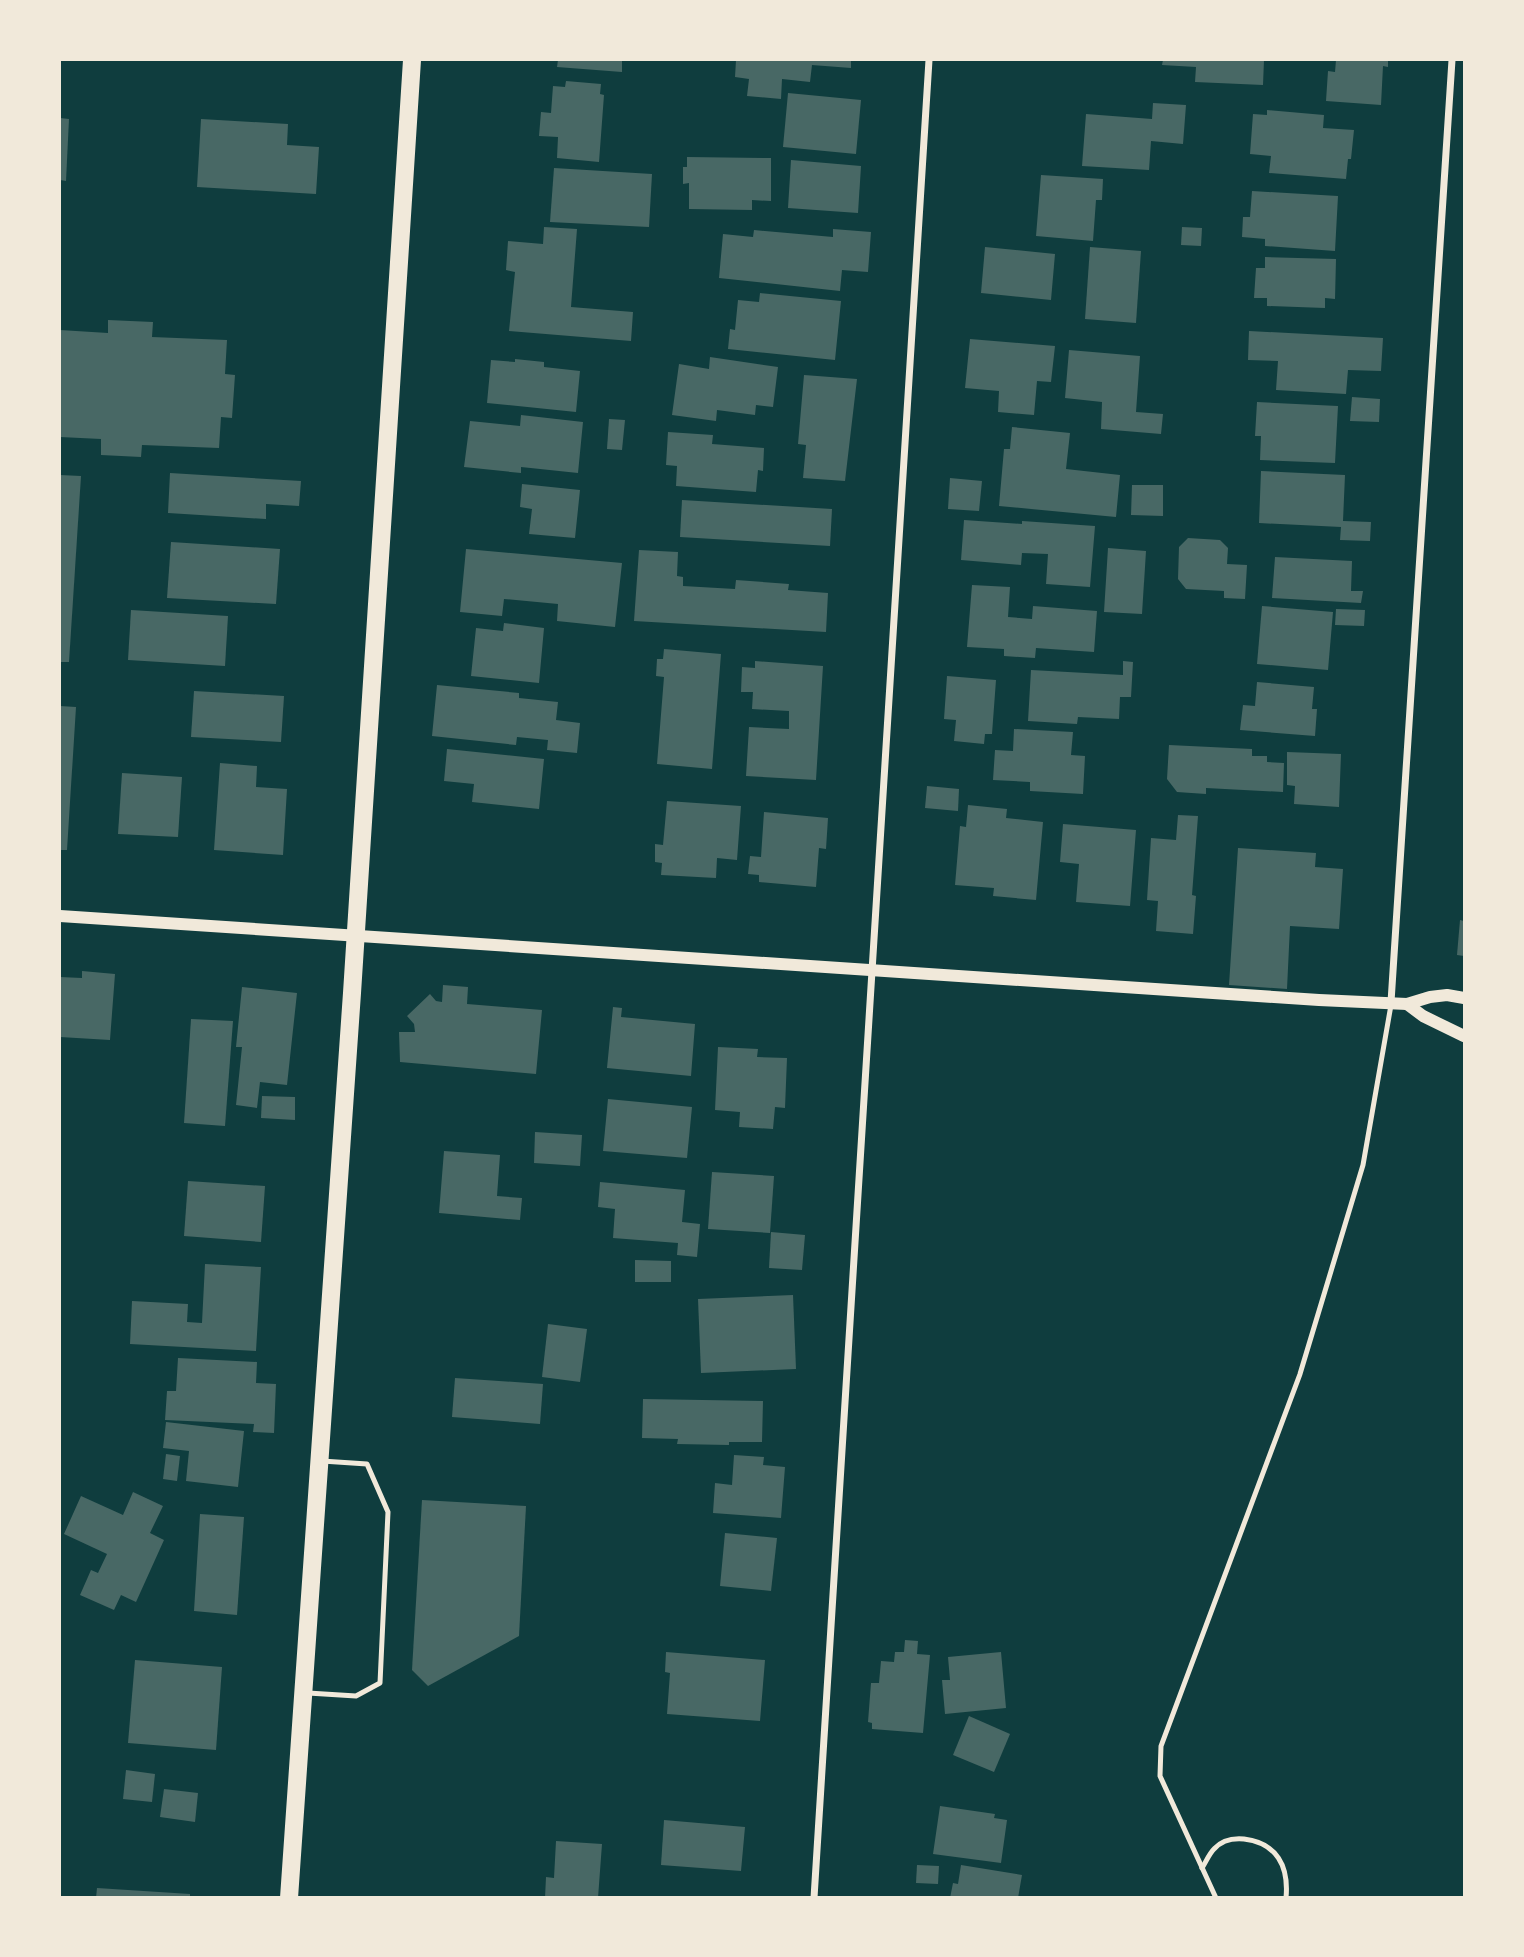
<svg xmlns="http://www.w3.org/2000/svg" width="1524" height="1957" font-family="Jost,sans-serif">
<rect width="100%" height="100%" fill="#0f3d3e"/>
<g fill="#486865">
<polygon points="558,60 622,60 622,72 557,67"/>
<polygon points="736,60 851,60 851,68 812,65 810,82 782,79 781,99 747,96 749,79 735,77"/>
<polygon points="1163,60 1264,60 1263,85 1195,82 1196,67 1162,65"/>
<polygon points="1336,60 1388,60 1388,67 1383,66 1381,105 1326,101 1328,71 1335,72"/>
<polygon points="566,81 601,84 600,94 604,95 599,162 557,158 558,137 539,136 541,112 551,113 553,86 565,87"/>
<polygon points="788,93 861,100 856,154 783,147"/>
<polygon points="1153,103 1186,105 1183,144 1151,141 1149,170 1082,166 1086,114 1152,119"/>
<polygon points="1267,110 1324,115 1323,128 1354,130 1351,159 1348,159 1346,179 1269,173 1271,156 1250,154 1253,114 1267,115"/>
<polygon points="60,118 69,119 66,181 60,180"/>
<polygon points="201,119 288,124 287,145 319,147 316,194 197,187"/>
<polygon points="687,157 771,158 771,201 752,200 752,210 689,209 689,183 683,184 683,167 687,167"/>
<polygon points="791,160 861,166 858,213 788,208"/>
<polygon points="554,168 652,174 649,227 550,222"/>
<polygon points="1041,175 1103,179 1102,200 1096,200 1093,241 1036,236"/>
<polygon points="1252,191 1338,196 1335,251 1265,246 1265,239 1242,237 1243,217 1250,217"/>
<polygon points="544,227 577,229 571,307 633,312 631,341 509,331 515,272 506,270 508,241 543,244"/>
<polygon points="1182,227 1202,228 1201,246 1181,245"/>
<polygon points="833,229 871,232 868,272 842,270 840,291 719,278 723,234 753,237 754,230 833,237"/>
<polygon points="985,247 1055,254 1051,300 981,293"/>
<polygon points="1090,247 1141,251 1136,323 1085,319"/>
<polygon points="1265,257 1336,259 1335,299 1325,298 1325,308 1267,306 1267,298 1254,298 1256,268 1265,268"/>
<polygon points="760,293 841,301 835,360 728,349 730,329 735,330 738,300 759,302"/>
<polygon points="108,320 153,322 152,337 227,340 225,374 235,375 232,418 221,417 219,448 142,445 141,457 101,455 101,439 60,437 60,330 108,333"/>
<polygon points="1249,331 1383,338 1381,371 1348,370 1346,394 1276,390 1278,361 1248,360"/>
<polygon points="970,339 1055,346 1051,382 1037,381 1034,415 998,412 999,391 965,388"/>
<polygon points="1069,350 1140,356 1136,412 1163,414 1161,434 1101,429 1102,402 1065,398"/>
<polygon points="710,357 778,367 773,407 756,405 755,415 717,410 716,421 672,415 679,364 709,369"/>
<polygon points="515,359 544,362 544,367 580,371 576,412 487,403 491,360 515,362"/>
<polygon points="804,375 857,379 845,481 803,478 806,445 798,444"/>
<polygon points="1352,397 1380,399 1379,422 1350,421"/>
<polygon points="1257,402 1338,406 1335,463 1260,460 1261,436 1255,436"/>
<polygon points="521,415 583,422 578,473 521,467 521,473 464,467 470,421 520,426"/>
<polygon points="609,419 625,420 622,450 607,449"/>
<polygon points="1012,427 1070,433 1066,469 1120,475 1116,517 999,506 1004,449 1010,449"/>
<polygon points="668,432 713,435 712,444 764,448 763,471 758,470 756,492 676,486 677,466 666,465"/>
<polygon points="1261,471 1345,475 1343,521 1371,522 1370,541 1340,540 1341,527 1259,523"/>
<polygon points="170,473 301,481 299,506 266,504 266,519 168,513"/>
<polygon points="60,475 81,476 69,662 60,662"/>
<polygon points="950,478 982,481 979,511 948,509"/>
<polygon points="522,484 580,490 575,538 529,534 532,509 520,507"/>
<polygon points="1132,485 1163,485 1163,516 1131,515"/>
<polygon points="682,500 832,509 830,546 680,537"/>
<polygon points="964,520 1022,524 1022,521 1095,526 1090,587 1046,584 1048,554 1022,553 1021,565 961,560"/>
<polygon points="1188,538 1220,540 1228,548 1227,564 1247,565 1245,599 1224,598 1224,591 1186,589 1178,579 1179,547"/>
<polygon points="171,542 280,549 276,604 167,598"/>
<polygon points="1108,548 1146,551 1142,614 1104,612"/>
<polygon points="466,549 622,563 615,627 557,621 558,604 504,599 502,616 460,612"/>
<polygon points="639,550 678,552 677,576 683,577 683,586 735,589 736,580 789,584 788,590 828,593 826,632 634,621"/>
<polygon points="1275,557 1352,561 1351,591 1363,591 1361,603 1272,598"/>
<polygon points="972,585 1010,587 1008,617 1032,619 1033,606 1097,611 1094,652 1036,648 1035,658 1004,656 1004,649 967,647"/>
<polygon points="1262,606 1333,612 1328,670 1257,664"/>
<polygon points="1336,609 1365,610 1364,626 1335,625"/>
<polygon points="131,610 228,616 225,666 128,660"/>
<polygon points="504,623 544,628 539,683 471,676 476,628 503,631"/>
<polygon points="664,649 721,654 712,769 657,764 664,677 656,676 657,659 663,659"/>
<polygon points="755,661 823,666 816,780 746,776 749,727 789,729 789,711 752,709 753,692 741,692 742,667 755,668"/>
<polygon points="1123,661 1133,662 1131,697 1120,697 1119,719 1078,717 1077,724 1028,721 1031,670 1123,675"/>
<polygon points="947,676 996,680 992,734 985,734 984,744 954,741 956,720 944,719"/>
<polygon points="1257,682 1314,687 1312,709 1317,709 1315,736 1240,730 1243,705 1255,706"/>
<polygon points="437,685 519,693 519,698 558,702 556,720 580,723 577,753 547,750 548,740 517,737 516,745 432,736"/>
<polygon points="194,691 284,696 281,742 191,737"/>
<polygon points="60,706 76,707 67,850 60,850"/>
<polygon points="1014,729 1073,732 1071,755 1085,756 1083,794 1030,791 1030,782 993,780 995,750 1013,751"/>
<polygon points="1169,745 1252,749 1252,756 1267,756 1267,762 1284,763 1283,792 1206,788 1206,794 1177,792 1167,779"/>
<polygon points="447,749 544,759 539,809 472,802 474,784 444,781"/>
<polygon points="1287,752 1341,754 1339,807 1294,804 1295,786 1287,785"/>
<polygon points="220,763 257,766 256,787 287,789 283,855 214,850"/>
<polygon points="122,773 182,777 178,837 118,834"/>
<polygon points="927,786 959,789 958,811 925,808"/>
<polygon points="667,801 741,806 737,860 717,858 716,878 661,875 662,863 655,862 655,844 663,845"/>
<polygon points="968,805 1007,809 1006,818 1043,822 1036,900 993,896 994,888 955,885 960,826 966,827"/>
<polygon points="764,812 828,818 826,849 819,848 816,887 759,882 759,875 748,874 750,856 761,857"/>
<polygon points="1178,815 1198,816 1192,895 1196,896 1193,934 1156,931 1158,901 1147,900 1151,838 1176,840"/>
<polygon points="1063,824 1136,830 1130,906 1076,902 1079,864 1060,862"/>
<polygon points="1238,848 1316,853 1315,867 1343,869 1339,929 1290,926 1287,989 1229,985"/>
<polygon points="1460,920 1464,921 1464,956 1457,955"/>
<polygon points="82,971 115,974 110,1040 60,1037 60,977 82,978"/>
<polygon points="443,985 468,987 467,1004 542,1010 536,1074 400,1062 399,1032 415,1032 414,1024 407,1016 430,994 436,1001 442,1002"/>
<polygon points="242,987 297,993 287,1085 260,1082 257,1108 236,1105 242,1047 236,1047"/>
<polygon points="613,1007 622,1008 621,1017 695,1024 691,1076 607,1068"/>
<polygon points="191,1019 233,1021 225,1126 184,1123"/>
<polygon points="718,1047 758,1049 757,1057 787,1058 785,1108 775,1107 773,1129 739,1127 740,1112 715,1110"/>
<polygon points="262,1096 295,1097 295,1120 261,1118"/>
<polygon points="608,1099 692,1107 687,1158 603,1151"/>
<polygon points="535,1132 582,1135 580,1166 534,1163"/>
<polygon points="444,1151 500,1155 497,1196 522,1198 520,1220 439,1213"/>
<polygon points="712,1172 774,1176 770,1233 708,1229"/>
<polygon points="188,1181 265,1186 261,1242 184,1236"/>
<polygon points="600,1182 685,1190 682,1222 700,1224 697,1257 677,1255 678,1243 613,1238 615,1209 598,1207"/>
<polygon points="771,1232 805,1235 802,1270 769,1268"/>
<polygon points="635,1260 671,1261 671,1282 635,1282"/>
<polygon points="205,1264 261,1267 256,1351 130,1344 132,1301 188,1304 187,1322 202,1323"/>
<polygon points="793,1295 796,1369 701,1373 698,1299"/>
<polygon points="548,1324 587,1329 580,1382 542,1377"/>
<polygon points="178,1358 257,1362 256,1383 276,1384 274,1433 253,1432 254,1424 165,1420 167,1391 176,1391"/>
<polygon points="455,1378 543,1384 540,1424 452,1417"/>
<polygon points="643,1399 763,1401 762,1442 729,1442 729,1445 677,1444 678,1439 642,1438"/>
<polygon points="166,1422 244,1431 238,1487 186,1481 189,1451 163,1448"/>
<polygon points="166,1454 180,1456 177,1481 163,1479"/>
<polygon points="734,1455 764,1457 763,1465 785,1467 781,1518 713,1513 715,1483 732,1485"/>
<polygon points="133,1492 163,1506 150,1533 164,1540 136,1602 121,1595 114,1610 80,1595 91,1570 98,1573 107,1554 64,1534 81,1496 123,1515"/>
<polygon points="422,1500 526,1506 519,1636 428,1686 412,1670"/>
<polygon points="200,1514 244,1517 237,1615 194,1611"/>
<polygon points="725,1533 777,1538 771,1591 720,1586"/>
<polygon points="905,1640 918,1641 917,1654 930,1655 923,1733 872,1729 872,1723 868,1722 871,1683 879,1683 881,1661 894,1662 895,1652 904,1652"/>
<polygon points="666,1652 765,1660 760,1721 667,1714 670,1673 665,1672"/>
<polygon points="1001,1652 1006,1708 945,1714 942,1680 950,1680 948,1657"/>
<polygon points="135,1660 222,1667 216,1750 128,1743"/>
<polygon points="969,1716 1010,1734 994,1772 953,1755"/>
<polygon points="126,1770 155,1774 152,1802 123,1799"/>
<polygon points="164,1789 198,1793 195,1822 160,1817"/>
<polygon points="940,1806 995,1814 994,1818 1007,1820 1001,1863 933,1854"/>
<polygon points="664,1820 745,1827 741,1871 661,1865"/>
<polygon points="556,1841 602,1844 598,1898 545,1898 546,1877 554,1878"/>
<polygon points="917,1865 939,1866 938,1884 916,1883"/>
<polygon points="961,1865 1022,1875 1018,1898 950,1898 953,1883 958,1884"/>
<polygon points="97,1888 190,1894 190,1898 96,1898"/>
</g>
<g fill="none" stroke-linecap="round" stroke-linejoin="round">
<g stroke="#f1e9da" stroke-width="5">
<polyline points="308,1693 356,1696 380,1683 388,1512 367,1464 322,1461"/>
<path d="M1202 1868C1206 1862 1209 1854 1214 1849 1222 1840 1233 1838 1244 1839 1277 1843 1289 1866 1286 1898"/>
<polyline points="1216,1898 1160,1776 1161,1746 1300,1374 1363,1165 1391,1005"/>
</g>
<g stroke="#f1e9da" stroke-width="7">
<polyline points="1391,1002 1452,60"/>
<path d="M814 1898C853 1285 888 672 929 60"/>
</g>
<g stroke="#f1e9da" stroke-width="12">
<polyline points="60,916 1319,1000 1407,1004 1430,997 1447,995 1464,998"/>
<polyline points="1407,1004 1423,1016 1464,1036"/>
</g>
<polyline stroke="#f1e9da" stroke-width="18" points="289,1898 352,993 412,60"/>
</g>
<rect width="1524" height="1957" fill="none" stroke="#f1e9da" stroke-width="122"/>
</svg>
